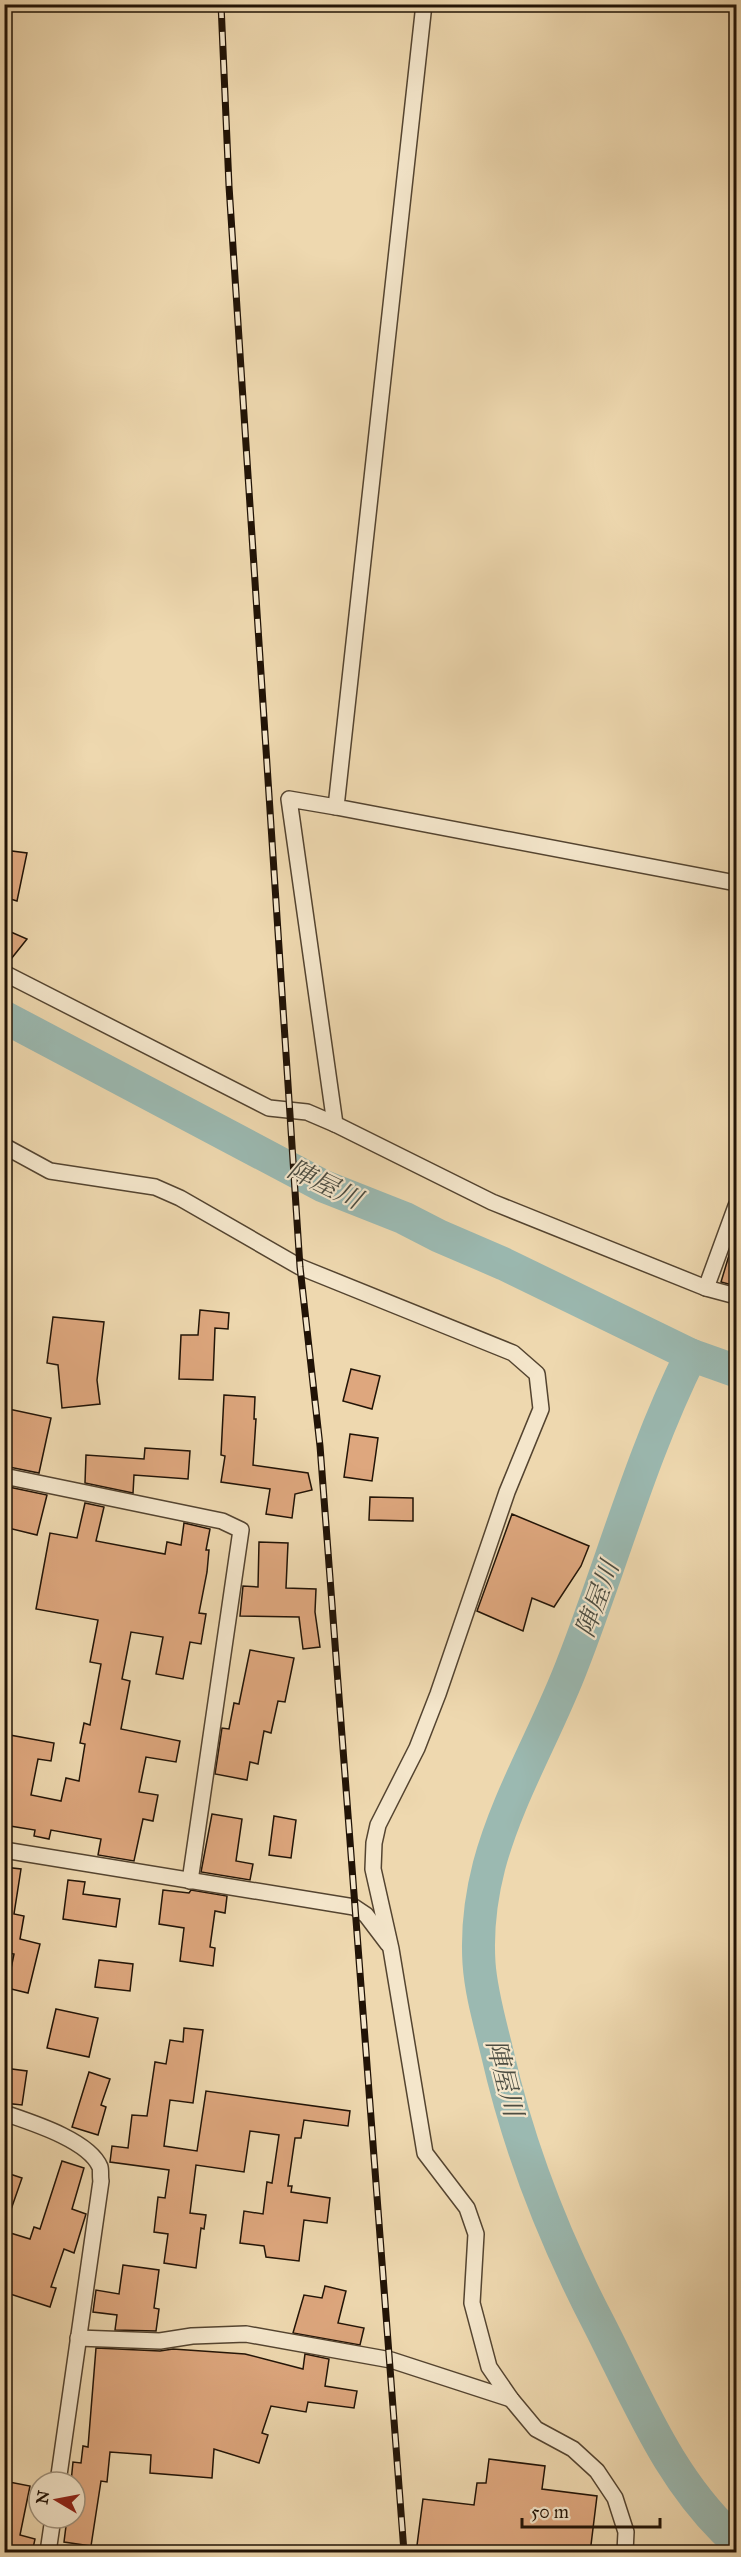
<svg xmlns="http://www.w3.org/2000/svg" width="741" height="2557" font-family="'IM FELL Great Primer','Noto Serif JP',serif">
<rect width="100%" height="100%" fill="#eed8af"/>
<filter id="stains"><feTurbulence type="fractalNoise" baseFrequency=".00333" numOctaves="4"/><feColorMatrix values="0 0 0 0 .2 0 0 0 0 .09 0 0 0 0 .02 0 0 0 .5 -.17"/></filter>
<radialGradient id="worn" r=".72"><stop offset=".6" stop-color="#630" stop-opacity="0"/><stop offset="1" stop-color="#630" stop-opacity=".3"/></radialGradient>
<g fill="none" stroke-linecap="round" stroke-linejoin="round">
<g stroke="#9bb9b1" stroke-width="33">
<polyline points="4,1017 323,1186 404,1218 439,1236 504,1264 691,1355 736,1371"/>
<path d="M691 1355C642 1453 613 1560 573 1663 547 1732 508 1795 489 1866 481 1897 477 1931 479 1963 481 1993 490 2023 497 2052 519 2149 553 2236 599 2324 638 2400 671 2484 736 2541"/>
</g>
</g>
<g fill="#dea77e" stroke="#211306" stroke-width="1.5">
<polygon points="4,850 27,853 17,901 4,897"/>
<polygon points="4,929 27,939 7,964 4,963"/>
<polygon points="733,1242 736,1243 736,1286 721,1282"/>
<polygon points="200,1310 229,1313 228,1329 215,1328 213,1380 179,1379 181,1335 198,1335"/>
<polygon points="53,1317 104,1322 97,1380 100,1404 62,1408 58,1365 47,1363"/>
<polygon points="351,1369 380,1376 372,1409 343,1401"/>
<polygon points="224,1395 255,1397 254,1419 256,1419 253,1465 308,1473 312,1490 295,1494 292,1518 266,1514 270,1489 221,1482 225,1456 221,1455"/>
<polygon points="4,1408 51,1418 39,1473 4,1466"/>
<polygon points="350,1434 378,1438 372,1481 344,1477"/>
<polygon points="145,1448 190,1451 188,1479 134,1475 133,1493 85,1483 86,1455 144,1459"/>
<polygon points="4,1486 47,1495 37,1535 4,1527"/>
<polygon points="370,1497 413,1498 413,1521 369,1520"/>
<polygon points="85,1503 104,1507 96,1541 165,1554 167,1542 181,1545 184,1523 210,1529 206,1550 209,1550 207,1572 199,1613 206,1614 201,1644 190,1642 183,1679 156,1674 163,1637 131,1632 122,1679 130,1681 121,1729 180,1741 176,1762 146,1757 139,1792 158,1795 153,1821 143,1819 134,1861 98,1855 101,1839 51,1830 49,1839 34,1836 35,1830 4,1825 4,1734 54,1743 51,1761 38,1759 31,1795 61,1801 66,1778 79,1781 85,1744 80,1743 84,1723 90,1725 101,1664 90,1662 98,1620 36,1609 50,1533 77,1538"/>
<polygon points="512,1514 589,1546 581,1566 554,1607 532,1598 523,1631 477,1611"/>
<polygon points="259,1542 288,1543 286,1588 316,1589 315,1612 320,1647 303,1649 299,1617 240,1616 243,1586 258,1587"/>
<polygon points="250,1650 294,1658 285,1702 278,1701 271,1733 264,1731 258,1764 250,1762 247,1780 215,1774 222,1728 229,1729 234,1703 239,1704"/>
<polygon points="212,1814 242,1819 236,1861 253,1864 250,1880 201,1872"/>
<polygon points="274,1816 296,1820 291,1858 269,1855"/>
<polygon points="4,1867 21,1869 14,1914 24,1916 20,1939 40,1944 28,1993 7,1988 14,1954 4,1952"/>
<polygon points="68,1880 85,1882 83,1894 120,1899 116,1927 63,1919"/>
<polygon points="163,1890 189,1893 191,1890 227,1896 225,1913 215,1911 210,1947 215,1948 213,1966 180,1961 184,1928 159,1924"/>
<polygon points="99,1960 133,1964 130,1991 95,1987"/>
<polygon points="56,2009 98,2018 89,2057 47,2048"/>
<polygon points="184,2028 203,2030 193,2103 170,2100 164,2146 197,2151 206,2091 350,2111 348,2126 304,2120 301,2138 295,2138 288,2186 292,2186 291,2192 330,2198 327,2223 304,2220 299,2261 266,2257 264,2246 240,2243 244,2211 263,2214 267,2182 272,2183 279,2135 250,2131 244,2172 196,2165 190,2213 206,2215 204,2229 201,2228 196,2268 164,2263 168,2234 154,2232 158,2197 165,2198 169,2170 110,2162 112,2146 128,2148 132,2115 147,2116 155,2062 166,2064 170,2040 183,2042"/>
<polygon points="4,2068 27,2071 22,2105 4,2103"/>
<polygon points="89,2072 110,2079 101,2105 106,2107 98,2135 72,2127"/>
<polygon points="62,2161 84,2168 72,2209 86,2214 74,2253 64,2249 51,2287 56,2288 50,2307 4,2292 4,2231 30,2239 34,2227 40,2229"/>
<polygon points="4,2172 22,2178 7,2221 4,2221"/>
<polygon points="123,2265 159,2270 154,2308 159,2309 156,2331 115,2330 117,2315 93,2312 96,2290 119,2294"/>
<polygon points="325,2286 346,2291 338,2323 364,2328 360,2345 293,2333 304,2295 322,2298"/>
<polygon points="96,2348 160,2351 173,2349 245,2354 303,2369 305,2354 329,2359 325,2386 357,2391 354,2408 308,2402 306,2412 271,2406 262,2433 268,2435 259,2463 214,2449 212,2478 150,2473 151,2455 110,2452 107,2482 101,2481 91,2546 64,2542 67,2518 75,2518 75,2482 71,2482 73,2462 81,2463 83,2446 88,2447"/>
<polygon points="489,2459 545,2466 542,2489 597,2496 590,2553 416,2553 423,2499 474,2505 477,2483 486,2483"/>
<polygon points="4,2481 30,2486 20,2535 35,2539 32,2553 4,2553"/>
</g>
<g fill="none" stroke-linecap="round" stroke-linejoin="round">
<defs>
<g id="minor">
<polyline points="424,4 336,807 736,883"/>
<polyline points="336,807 289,799 335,1124 492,1202 706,1288 736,1296"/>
<polyline points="4,973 269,1108 307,1112 335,1124"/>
<polyline points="4,1146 50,1171 155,1187 180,1198 300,1267 513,1353 537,1374 541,1409 507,1492 438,1694 417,1748 378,1825 374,1843 373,1869 391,1949 425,2153 467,2208 476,2234 472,2303 489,2367 511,2399 536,2429 573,2449 597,2471 615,2498 626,2532 625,2552"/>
<polyline points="706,1288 736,1206"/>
<polyline points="4,1476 222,1521 241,1530 190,1881"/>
<polyline points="4,1850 354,1907 366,1915 388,1944"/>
<path d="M4 2113C30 2122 89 2140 100 2167 101 2170 100 2177 101 2181L58 2482"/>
<polyline points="78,2338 160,2341 192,2336 246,2334 391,2360 511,2399"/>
<polyline points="48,2552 53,2518"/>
</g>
</defs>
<use href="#minor" stroke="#544430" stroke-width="18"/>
<use href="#minor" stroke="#f4e6cb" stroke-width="15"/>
<defs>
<polyline id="rail" points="221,4 229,186 300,1267 320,1446 404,2552"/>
</defs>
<use href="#rail" stroke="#211306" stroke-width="7"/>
<use href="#rail" stroke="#f4e6cb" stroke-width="4.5" stroke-dasharray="14" stroke-linecap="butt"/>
</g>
<g text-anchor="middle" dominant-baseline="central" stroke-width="4.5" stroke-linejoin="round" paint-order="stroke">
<g font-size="26" font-style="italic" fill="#4c4d42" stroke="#f4e6cb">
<text transform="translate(325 1184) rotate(26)">陣屋川</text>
<text transform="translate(597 1599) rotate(-70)">陣屋川</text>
<text transform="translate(505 2078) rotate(76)">陣屋川</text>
</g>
</g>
<rect width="741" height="2557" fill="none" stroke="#eed8af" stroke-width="24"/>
<rect x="6" y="6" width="729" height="2545" fill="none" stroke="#211306" stroke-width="3"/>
<rect x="12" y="12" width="717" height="2533" fill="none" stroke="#211306" stroke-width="1.5"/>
<g transform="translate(57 2500) rotate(280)"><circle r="28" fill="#f4e6cb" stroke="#a0927c" stroke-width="1.5"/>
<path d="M0-4.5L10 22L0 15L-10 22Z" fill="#8f2418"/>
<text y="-9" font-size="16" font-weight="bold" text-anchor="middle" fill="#211306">N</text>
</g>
<path d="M522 2518v9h138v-9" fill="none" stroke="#211306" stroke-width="3"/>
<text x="531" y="2518" font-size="18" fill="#211306" stroke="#f4e6cb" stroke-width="4.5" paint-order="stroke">50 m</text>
<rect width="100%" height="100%" filter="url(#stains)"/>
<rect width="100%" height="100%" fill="url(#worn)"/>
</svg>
